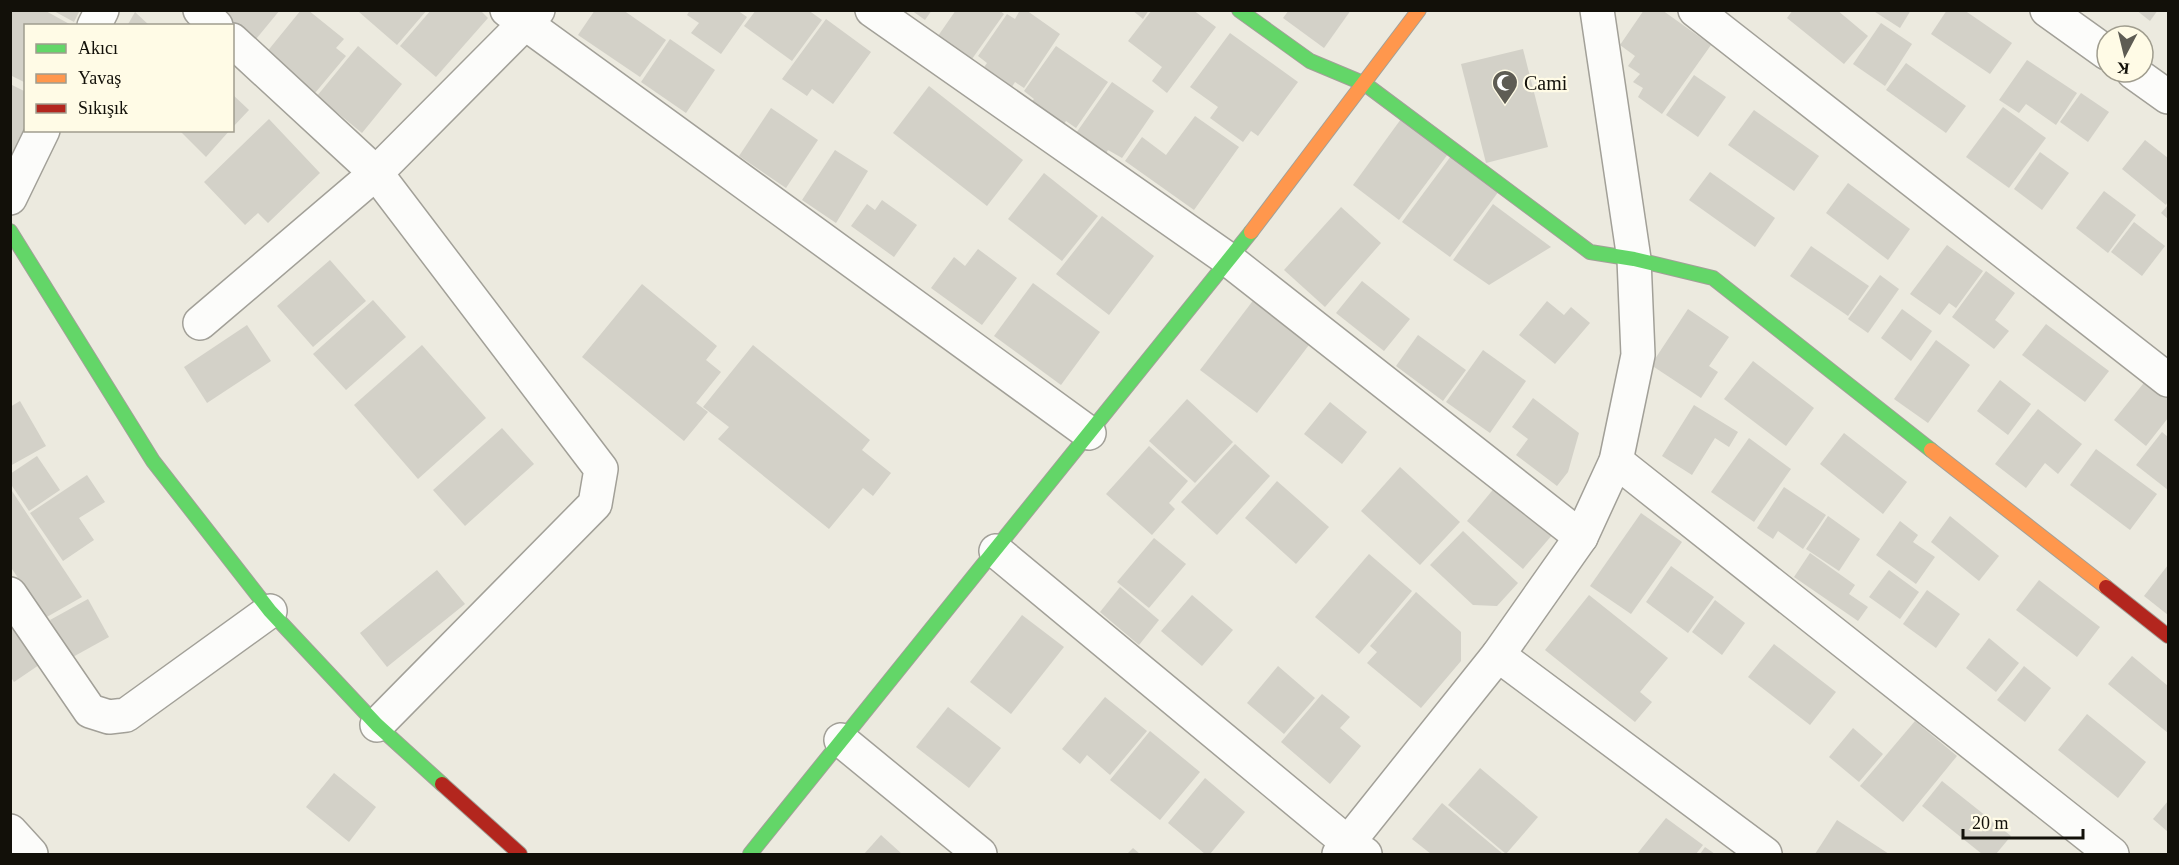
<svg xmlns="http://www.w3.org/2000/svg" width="2179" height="865" font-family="'Times New Roman',serif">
<rect width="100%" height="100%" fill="#eceadf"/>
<g fill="#d3d1c8">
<polygon points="10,10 44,10 73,26 26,26 26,83 10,75"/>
<polygon points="52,10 80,10 74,22"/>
<polygon points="215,10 280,10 251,45"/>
<polygon points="301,10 308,10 344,39 336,48 346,56 315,93 266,53"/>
<polygon points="360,10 427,10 397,45 359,12"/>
<polygon points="431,10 480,10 488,18 436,77 400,46"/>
<polygon points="595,10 623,10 666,40 640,77 578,35"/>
<polygon points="690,10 737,10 747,17 721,54 691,33 699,23 687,15"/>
<polygon points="756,10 808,10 822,20 792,61 744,26"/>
<polygon points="911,10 932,10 925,20"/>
<polygon points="956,10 999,10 1004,14 972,59 938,36"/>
<polygon points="1020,10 1026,10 1060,34 1024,88 1015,82 1010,90 982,70 987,63 978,56 1007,14 1015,19"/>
<polygon points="1132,10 1149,10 1143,19"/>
<polygon points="1152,10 1193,10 1216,27 1167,93 1152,81 1162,67 1128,41"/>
<polygon points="1289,10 1351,10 1324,48 1283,18"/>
<polygon points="1644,10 1662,10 1711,45 1662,114 1638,97 1643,88 1633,82 1640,74 1628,66 1635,56 1620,45"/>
<polygon points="1793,10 1837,10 1868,36 1844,64 1787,18"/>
<polygon points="1872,10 1911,10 1900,28"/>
<polygon points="1947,10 1964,10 2012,43 1990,74 1931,34"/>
<polygon points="2136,10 2158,10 2150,21"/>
<polygon points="135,12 150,26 127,26"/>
<polygon points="826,19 871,52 833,104 812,89 807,96 782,79"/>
<polygon points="1881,23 1912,44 1885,86 1853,64"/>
<polygon points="1230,33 1298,82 1258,136 1251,131 1243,142 1210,118 1218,107 1190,87"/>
<polygon points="670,39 715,70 686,113 641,82"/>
<polygon points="358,46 402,84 362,133 317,96"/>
<polygon points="1056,46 1108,82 1076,128 1066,121 1061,129 1028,106 1034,99 1024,91"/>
<polygon points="1523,49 1548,147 1486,163 1461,64"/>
<polygon points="2027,60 2077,93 2056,125 2026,104 2019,113 1999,100"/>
<polygon points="1906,63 1966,106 1946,133 1886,90"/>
<polygon points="1694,75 1726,97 1698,137 1666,115"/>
<polygon points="1112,82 1154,111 1122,158 1108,150 1104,157 1074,136"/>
<polygon points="10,84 26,92 26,129 10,158"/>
<polygon points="929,86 1023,160 987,206 893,133"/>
<polygon points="2081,93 2109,112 2088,142 2060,122"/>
<polygon points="232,94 249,110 232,128"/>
<polygon points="2003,107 2046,138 2009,188 1966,157"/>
<polygon points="771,108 818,140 786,188 739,156"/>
<polygon points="1754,110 1819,156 1794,191 1728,145"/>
<polygon points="1195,116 1239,147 1194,210 1125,161 1142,137 1166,155"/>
<polygon points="269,119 320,173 268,223 258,213 245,225 204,182"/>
<polygon points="1401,119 1448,154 1399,220 1353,185"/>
<polygon points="179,130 230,130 206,157"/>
<polygon points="2145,140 2168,158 2168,201 2166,205 2122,169"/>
<polygon points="835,150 868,171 836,223 802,200"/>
<polygon points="2040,152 2069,173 2042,210 2014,189"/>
<polygon points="1451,156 1499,191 1450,257 1402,222"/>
<polygon points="1710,172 1775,218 1755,247 1689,200"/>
<polygon points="1044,173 1098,216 1062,261 1008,219"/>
<polygon points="1848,183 1910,229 1888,260 1826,213"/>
<polygon points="2104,191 2136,215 2108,253 2076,228"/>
<polygon points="882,200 917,225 894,257 851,226 867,204 875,210"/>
<polygon points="1493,204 1551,247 1489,285 1453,260"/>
<polygon points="2168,205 2168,219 2161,213"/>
<polygon points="1341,207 1381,243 1325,307 1284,270"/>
<polygon points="1102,216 1154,256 1109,315 1056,274"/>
<polygon points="2134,222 2165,246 2142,276 2111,252"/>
<polygon points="1947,245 1983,271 1956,308 1949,303 1940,315 1910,294"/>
<polygon points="1811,246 1869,286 1848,316 1790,276"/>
<polygon points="978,249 1017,278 982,325 931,288 954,257 965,266"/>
<polygon points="330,260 366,301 313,347 277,306"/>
<polygon points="1986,271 2015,293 1995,320 2009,331 1994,349 1952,317"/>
<polygon points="1880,275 1899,289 1868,333 1848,319"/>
<polygon points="1362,281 1410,319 1384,351 1336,313"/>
<polygon points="1033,283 1100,332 1061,385 994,336"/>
<polygon points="642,284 717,346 706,360 721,372 696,403 708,412 684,441 582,357"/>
<polygon points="1255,298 1312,341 1257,413 1200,370"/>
<polygon points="373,300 406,337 346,390 313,354"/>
<polygon points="1547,301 1564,315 1571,307 1590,323 1555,364 1519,335"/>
<polygon points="1688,309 1729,337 1709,366 1718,372 1701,398 1651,365"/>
<polygon points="1902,309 1932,331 1911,361 1881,338"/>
<polygon points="2046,324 2109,371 2085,402 2022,355"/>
<polygon points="247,325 271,361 207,403 184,367"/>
<polygon points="1418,335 1466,370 1443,401 1396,366"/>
<polygon points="1936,340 1970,365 1928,423 1894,399"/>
<polygon points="422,345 486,418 418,479 354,405"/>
<polygon points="753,345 870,440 862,450 891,473 873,496 863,488 829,529 718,439 729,427 703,407"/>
<polygon points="1483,350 1526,381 1490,433 1446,402"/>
<polygon points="1753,361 1814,408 1786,446 1724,399"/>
<polygon points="2151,374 2168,388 2168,418 2146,446 2114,420"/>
<polygon points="2000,380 2031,404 2008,435 1977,411"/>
<polygon points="1533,398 1579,433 1568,472 1557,486 1516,455 1528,439 1512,427"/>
<polygon points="1187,399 1233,442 1195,483 1149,441"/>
<polygon points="20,401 46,446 10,466 10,407"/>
<polygon points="1330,402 1367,432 1342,464 1304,434"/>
<polygon points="1694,405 1738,432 1729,447 1715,438 1692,475 1662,456"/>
<polygon points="2038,409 2082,444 2058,474 2045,463 2026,488 1995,464"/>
<polygon points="502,428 534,464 465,526 433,490"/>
<polygon points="2162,432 2168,437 2168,490 2136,465"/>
<polygon points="1844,433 1907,482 1883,514 1820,464"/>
<polygon points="1749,438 1791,469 1754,522 1711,492"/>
<polygon points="1235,444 1270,476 1217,535 1181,502"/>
<polygon points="1149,446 1188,481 1169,503 1175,509 1152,535 1106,494"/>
<polygon points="2096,449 2157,494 2130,530 2070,485"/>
<polygon points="37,456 60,490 29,511 10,483 10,474"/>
<polygon points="1400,467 1460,522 1420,565 1361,511"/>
<polygon points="87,475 105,502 79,518 94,540 63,561 30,513"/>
<polygon points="1277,481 1329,527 1296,564 1245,518"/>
<polygon points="1496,486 1553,534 1523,569 1467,521"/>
<polygon points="1784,487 1826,515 1803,549 1778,531 1773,539 1757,528"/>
<polygon points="10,488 82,597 45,618 10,566"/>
<polygon points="1641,513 1682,542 1631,614 1590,586"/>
<polygon points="1828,516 1860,539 1839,571 1806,549"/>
<polygon points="1950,516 1999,556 1979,581 1931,542"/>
<polygon points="1900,521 1918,535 1913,542 1935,557 1916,584 1876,555"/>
<polygon points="1463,531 1518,583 1497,606 1473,605 1430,565"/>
<polygon points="1154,538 1186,564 1149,608 1117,582"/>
<polygon points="1810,553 1855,585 1849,594 1868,607 1858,621 1794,577"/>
<polygon points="1369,554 1412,591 1359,654 1315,617"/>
<polygon points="2168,565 2168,615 2144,596"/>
<polygon points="1671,566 1714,597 1688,633 1646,602"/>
<polygon points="437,570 465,604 387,667 360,633"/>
<polygon points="1889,570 1919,592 1900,619 1869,597"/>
<polygon points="2039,580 2100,627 2077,657 2016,610"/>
<polygon points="1120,587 1159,620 1139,645 1100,612"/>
<polygon points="1927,590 1960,614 1936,648 1903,624"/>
<polygon points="1416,592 1461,632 1461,661 1421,708 1367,663 1377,652 1370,646"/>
<polygon points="1192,595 1233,630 1202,666 1161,631"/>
<polygon points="1589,595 1668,658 1640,692 1652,702 1635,722 1545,650"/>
<polygon points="88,599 109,637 71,658 50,620"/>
<polygon points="1715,600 1745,623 1722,655 1692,632"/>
<polygon points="10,606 39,665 14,682 10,676"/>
<polygon points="1022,615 1064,647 1011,714 970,682"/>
<polygon points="1989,638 2019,663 1996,692 1966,668"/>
<polygon points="1774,644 1836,692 1810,725 1748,677"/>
<polygon points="2132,656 2168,686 2168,733 2108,684"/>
<polygon points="1278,666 1315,698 1284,734 1247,703"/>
<polygon points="2024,666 2051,688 2025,722 1997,700"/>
<polygon points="1322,694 1350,717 1340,728 1361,746 1330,784 1281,742"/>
<polygon points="1105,697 1147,731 1110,775 1087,755 1080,764 1062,749"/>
<polygon points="948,707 1001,748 969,788 916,747"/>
<polygon points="2087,714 2146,762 2118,798 2058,750"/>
<polygon points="1915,721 1957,756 1903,822 1860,786"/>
<polygon points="1853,728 1883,754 1859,782 1829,757"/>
<polygon points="1150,731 1200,772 1160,820 1110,780"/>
<polygon points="1480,768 1538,817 1506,854 1448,805"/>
<polygon points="334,773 376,807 349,842 306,807"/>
<polygon points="1205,778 1245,812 1210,854 1205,854 1168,823"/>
<polygon points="1942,781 2011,836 1996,854 1982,854 1922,806"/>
<polygon points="2168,801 2168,832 2153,819"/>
<polygon points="1442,803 1503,854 1431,854 1412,839"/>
<polygon points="1666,818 1703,845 1696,854 1637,854"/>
<polygon points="1837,820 1889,854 1815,854"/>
<polygon points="881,835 902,854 864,854"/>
<polygon points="1705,847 1715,854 1700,854"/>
<polygon points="1133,848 1140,854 1127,854"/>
</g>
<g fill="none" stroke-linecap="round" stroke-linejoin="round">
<defs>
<g id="street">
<polyline points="200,10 216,26"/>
<polyline points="507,10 1089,433"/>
<polyline points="872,10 1229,260 1581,537"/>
<polyline points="1695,10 2168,380"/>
<polyline points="2047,10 2107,53"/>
<polyline points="94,26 102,10"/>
<polyline points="232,40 376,173 601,469 595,504 377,725"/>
<polyline points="2133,72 2168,97"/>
<polyline points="10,198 43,130"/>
<polyline points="200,323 376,173 538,10"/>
<polyline points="1616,461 2112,854"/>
<polyline points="996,551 1348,843 1365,854"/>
<polyline points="10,594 90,711 109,717 126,715 270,611"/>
<polyline points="1498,655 1765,854"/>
<polyline points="841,740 980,854"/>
<polyline points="10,831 31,854"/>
<polyline points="1339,854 1498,655 1581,537 1616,461 1638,355 1634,259 1597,10"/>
</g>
<g id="fast">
<polyline points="1239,10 1310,61 1365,84 1590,252 1634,259 1713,278 1931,450"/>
<polyline points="10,231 153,461 270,611 377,725 442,784"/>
<polyline points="750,854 1251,232"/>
</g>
<g id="slow">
<polyline points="1251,232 1419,10"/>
<polyline points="1931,450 2106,587"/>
</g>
<g id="jam">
<polyline points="2106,587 2168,636"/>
<polyline points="442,784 520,854"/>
</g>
</defs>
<use href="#street" stroke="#a2a098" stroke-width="36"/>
<use href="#fast" stroke="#a2a098" stroke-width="16"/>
<use href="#slow" stroke="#a2a098" stroke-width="16"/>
<use href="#jam" stroke="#a2a098" stroke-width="16"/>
<use href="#street" stroke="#fcfcfa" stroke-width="33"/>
<use href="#fast" stroke="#63d668" stroke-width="14"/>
<use href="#slow" stroke="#ff974d" stroke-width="14"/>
<use href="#jam" stroke="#b3261e" stroke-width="14"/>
</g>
<defs>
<symbol id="mosque-pin" viewBox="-11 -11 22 30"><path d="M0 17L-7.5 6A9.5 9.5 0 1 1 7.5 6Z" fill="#5e5c54" stroke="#fffbe6"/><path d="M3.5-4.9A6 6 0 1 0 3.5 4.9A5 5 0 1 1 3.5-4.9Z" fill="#fff"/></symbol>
</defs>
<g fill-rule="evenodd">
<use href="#mosque-pin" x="1490" y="68" width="30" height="40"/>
</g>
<g text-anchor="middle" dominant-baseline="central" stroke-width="4.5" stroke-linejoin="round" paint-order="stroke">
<g font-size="20" fill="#121009" stroke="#fffbe6" text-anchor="start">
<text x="1524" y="83">Cami</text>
</g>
</g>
<rect width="2179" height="865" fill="none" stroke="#121009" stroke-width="24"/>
<rect x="24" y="24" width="210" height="108" fill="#fffbe6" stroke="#a09d8e" stroke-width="1.5"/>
<rect x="36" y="44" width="30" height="9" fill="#63d668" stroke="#a09d8e" stroke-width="1.5"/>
<text x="78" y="54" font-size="18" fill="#121009">Akıcı</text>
<rect x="36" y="74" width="30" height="9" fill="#ff974d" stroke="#a09d8e" stroke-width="1.5"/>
<text x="78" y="84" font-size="18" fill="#121009">Yavaş</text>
<rect x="36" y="104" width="30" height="9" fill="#b3261e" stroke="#a09d8e" stroke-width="1.5"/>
<text x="78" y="114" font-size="18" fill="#121009">Sıkışık</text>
<g transform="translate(2125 54) rotate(187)"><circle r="28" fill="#fffbe6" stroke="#a09d8e" stroke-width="1.5"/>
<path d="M0-4.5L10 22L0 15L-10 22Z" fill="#5e5c54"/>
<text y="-9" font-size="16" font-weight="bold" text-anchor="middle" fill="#121009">K</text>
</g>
<path d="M1963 829v9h120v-9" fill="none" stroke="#121009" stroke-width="3"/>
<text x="1972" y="829" font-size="18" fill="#121009" stroke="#fffbe6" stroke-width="4.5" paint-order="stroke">20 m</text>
</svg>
